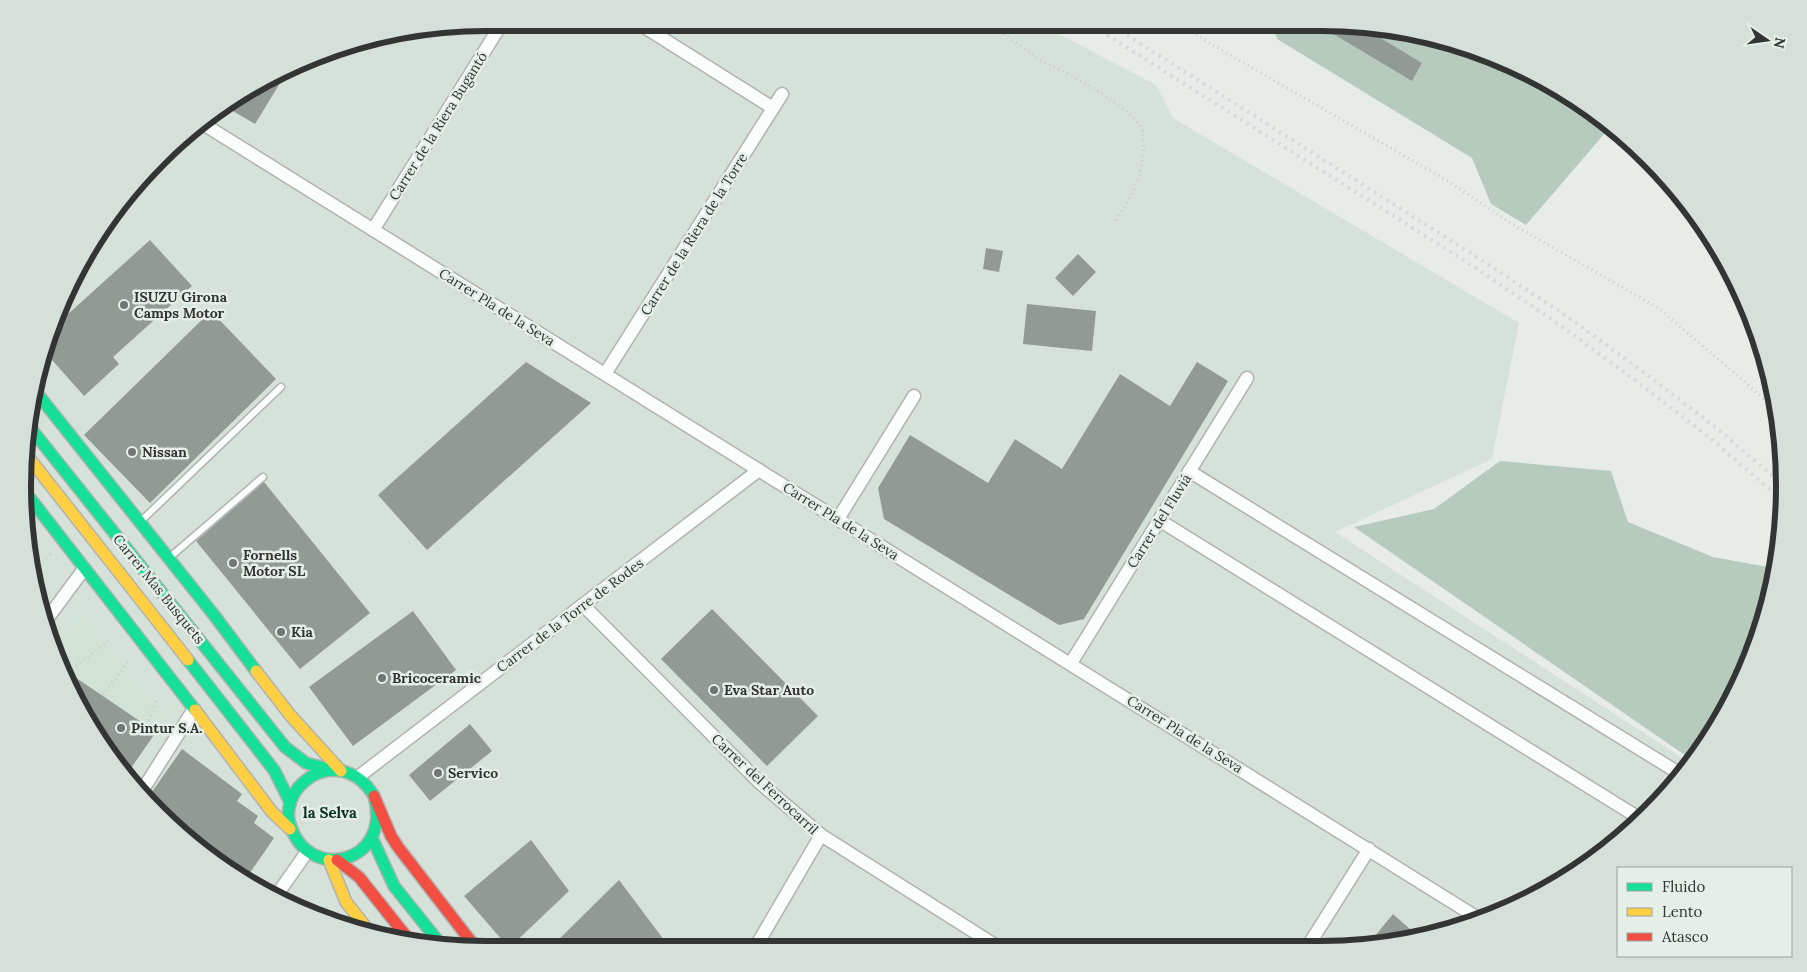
<svg xmlns="http://www.w3.org/2000/svg" width="1807" height="972" font-family="Lora,serif">
<rect width="100%" height="100%" fill="#e7ece9"/>
<polygon fill="#d6e1da" points="486,23 1038,23 1156,85 1173,118 1519,323 1492,459 1335,532 1690,763 1669,792 1578,872 1470,925 1381,946 456,949 366,934 255,888 138,792 58,664 24,517 38,366 100,229 204,118 337,47"/>
<g fill="#d1e3d7">
<polygon points="31,547 53,575 41,592"/>
<polygon points="81,611 163,712 170,697 177,707 156,732 103,695 100,693 99,695 59,665 54,646"/>
</g>
<g fill="#b6cabe">
<polygon points="1272,23 1351,23 1441,38 1552,84 1611,126 1526,225 1491,204 1472,158 1277,39"/>
<polygon points="1500,461 1611,471 1628,522 1713,557 1768,567 1774,573 1760,635 1723,717 1692,760 1354,527 1434,509"/>
</g>
<g fill="#929a95">
<polygon points="1315,23 1357,24 1422,63 1412,81"/>
<polygon points="285,75 255,124 226,107 249,94"/>
<polygon points="150,240 192,286 113,357 119,364 84,396 45,352 57,324"/>
<polygon points="986,248 1003,251 999,272 983,269"/>
<polygon points="1078,254 1096,272 1073,296 1055,278"/>
<polygon points="1027,304 1096,311 1092,351 1023,344"/>
<polygon points="211,311 276,379 150,503 84,435"/>
<polygon points="526,362 591,403 427,550 378,495"/>
<polygon points="1197,362 1228,381 1084,619 1059,625 884,519 878,488 910,435 988,483 1015,439 1062,469 1120,374 1170,406"/>
<polygon points="264,482 370,613 300,669 196,541"/>
<polygon points="712,609 818,716 767,766 661,659"/>
<polygon points="413,611 456,670 353,746 309,687"/>
<polygon points="60,667 156,732 127,774 78,695"/>
<polygon points="470,724 492,751 430,801 409,775"/>
<polygon points="182,749 242,794 237,801 258,816 254,823 274,838 245,880 147,799"/>
<polygon points="531,840 569,891 509,948 464,896"/>
<polygon points="619,880 670,948 550,948"/>
<polygon points="1393,914 1419,937 1385,945 1375,936"/>
</g>
<g fill="none" stroke-linecap="round" stroke-linejoin="round">
<defs>
<g id="lane">
<polyline points="140,522 281,387"/>
<polyline points="169,558 263,477"/>
</g>
<g id="street">
<polyline points="638,23 773,108"/>
<polyline points="200,122 1481,920"/>
<polyline points="373,230 502,23"/>
<polyline points="605,374 782,94"/>
<polyline points="1189,471 1682,775"/>
<polyline points="838,519 914,396"/>
<polyline points="1159,520 1639,818"/>
<polyline points="583,605 759,782 821,835 998,947"/>
<polyline points="47,619 84,569"/>
<polyline points="1071,663 1247,378"/>
<polyline points="358,777 759,470"/>
<polyline points="140,794 194,709"/>
<polyline points="276,896 307,852"/>
<polyline points="1308,946 1369,849"/>
<polyline points="755,948 821,835"/>
</g>
<g id="fast">
<polyline points="36,392 214,615 256,671"/>
<polyline points="32,430 285,747 306,763 331,770"/>
<polyline points="26,493 195,710"/>
<polyline points="188,660 274,770 290,802"/>
<path d="M374 796C356 766 322 761 298 788 290 798 286 813 290 824 307 883 390 864 375 800"/>
<polyline points="372,838 394,886 442,946"/>
</g>
<g id="slow">
<polyline points="29,458 188,660"/>
<polyline points="256,671 290,715 341,771"/>
<polyline points="195,710 272,812 290,829"/>
<polyline points="329,860 346,902 372,935"/>
</g>
<g id="jam">
<polyline points="374,796 391,836 398,847 476,948"/>
<polyline points="337,860 359,877 410,941"/>
</g>
</defs>
<use href="#lane" stroke="#afb3b1" stroke-width="9"/>
<use href="#street" stroke="#afb3b1" stroke-width="15"/>
<use href="#fast" stroke="#afb3b1" stroke-width="14"/>
<use href="#slow" stroke="#afb3b1" stroke-width="14"/>
<use href="#jam" stroke="#afb3b1" stroke-width="14"/>
<g stroke="#c9cac9" stroke-width="3" stroke-dasharray="1 4" stroke-linecap="butt">
<path d="M987 23 1045 63C1066 71 1141 112 1143 134 1145 150 1141 172 1135 187 1130 199 1122 210 1116 221"/>
<polyline points="1180,23 1211,44 1448,181 1512,224 1658,308 1744,381 1776,411"/>
<polyline points="46,558 53,552"/>
<polyline points="68,672 111,639"/>
<polyline points="103,695 128,662"/>
<polyline points="146,725 157,700"/>
</g>
<use href="#lane" stroke="#fbfcfc" stroke-width="6"/>
<use href="#street" stroke="#fbfcfc" stroke-width="12"/>
<use href="#fast" stroke="#16e098" stroke-width="11"/>
<use href="#slow" stroke="#ffcf43" stroke-width="11"/>
<use href="#jam" stroke="#f24e42" stroke-width="11"/>
<g stroke="#d8d8d8" stroke-width="4" stroke-dasharray="2.5 5" stroke-linecap="butt">
<polyline points="1088,23 1476,268 1561,326 1635,380 1710,438 1782,500"/>
<polyline points="1108,23 1480,259 1565,315 1642,371 1719,430 1783,485"/>
</g>
</g>
<g fill="#717573" stroke="#e5eee8" stroke-width="2">
<circle cx="124" cy="305" r="5"/>
<circle cx="132" cy="452" r="5"/>
<circle cx="233" cy="563" r="5"/>
<circle cx="281" cy="632" r="5"/>
<circle cx="382" cy="678" r="5"/>
<circle cx="714" cy="690" r="5"/>
<circle cx="121" cy="728" r="5"/>
<circle cx="438" cy="773" r="5"/>
</g>
<g text-anchor="middle" dominant-baseline="central" stroke-width="5" stroke-linejoin="round" paint-order="stroke">
<g font-size="14" fill="#323533" stroke="#e5eee8">
<text transform="translate(438 126) rotate(-58)">Carrer de la Riera Bugantó</text>
<text transform="translate(694 234) rotate(-58)">Carrer de la Riera de la Torre</text>
<text transform="translate(497 307) rotate(32)">Carrer Pla de la Seva</text>
<text transform="translate(841 521) rotate(32)">Carrer Pla de la Seva</text>
<text transform="translate(1159 521) rotate(-58)">Carrer del Fluviá</text>
<text transform="translate(159 589) rotate(51)">Carrer Mas Busquets</text>
<text transform="translate(570 615) rotate(-37)">Carrer de la Torre de Rodes</text>
<text transform="translate(1185 734) rotate(32)">Carrer Pla de la Seva</text>
<text transform="translate(765 784) rotate(43)">Carrer del Ferrocarril</text>
</g>
<g font-size="14" font-weight="bold" fill="#323533" stroke="#e5eee8" text-anchor="start">
<text x="134" y="297">ISUZU Girona<tspan x="134" dy="16">Camps Motor</tspan></text>
<text x="142" y="452">Nissan</text>
<text x="243" y="555">Fornells<tspan x="243" dy="16">Motor SL</tspan></text>
<text x="291" y="632">Kia</text>
<text x="392" y="678">Bricoceramic</text>
<text x="724" y="690">Eva Star Auto</text>
<text x="131" y="728">Pintur S.A.</text>
<text x="448" y="773">Servico</text>
</g>
<g font-size="15" font-weight="bold" fill="#09331d" stroke="#e5eee8">
<text x="330" y="812">la Selva</text>
</g>
</g>
<path d="M0 0H1807V972H0ZM486 31H1321A455 455 0 0 1 1776 486V486A455 455 0 0 1 1321 941H486A455 455 0 0 1 31 486V486A455 455 0 0 1 486 31Z" fill="#d7dfda" fill-rule="evenodd"/>
<path fill="none" stroke="#323533" stroke-width="6" d="M486 31H1321A455 455 0 0 1 1776 486V486A455 455 0 0 1 1321 941H486A455 455 0 0 1 31 486V486A455 455 0 0 1 486 31Z"/>
<rect x="1617" y="867" width="175" height="90" fill="#e5eee8" stroke="#9da4a0"/>
<rect x="1627" y="883" width="25" height="8" fill="#16e098" stroke="#9da4a0"/>
<text x="1662" y="892" font-size="15" fill="#323533">Fluido</text>
<rect x="1627" y="908" width="25" height="8" fill="#ffcf43" stroke="#9da4a0"/>
<text x="1662" y="917" font-size="15" fill="#323533">Lento</text>
<rect x="1627" y="933" width="25" height="8" fill="#f24e42" stroke="#9da4a0"/>
<text x="1662" y="942" font-size="15" fill="#323533">Atasco</text>
<g transform="translate(1767 40) rotate(103)" stroke="#e5eee8" stroke-width="4" paint-order="stroke">
<path d="M0-4L9 19L0 12L-9 19Z" fill="#323533"/>
<text y="-8" font-size="14" font-weight="bold" text-anchor="middle" fill="#323533">N</text>
</g>
</svg>
